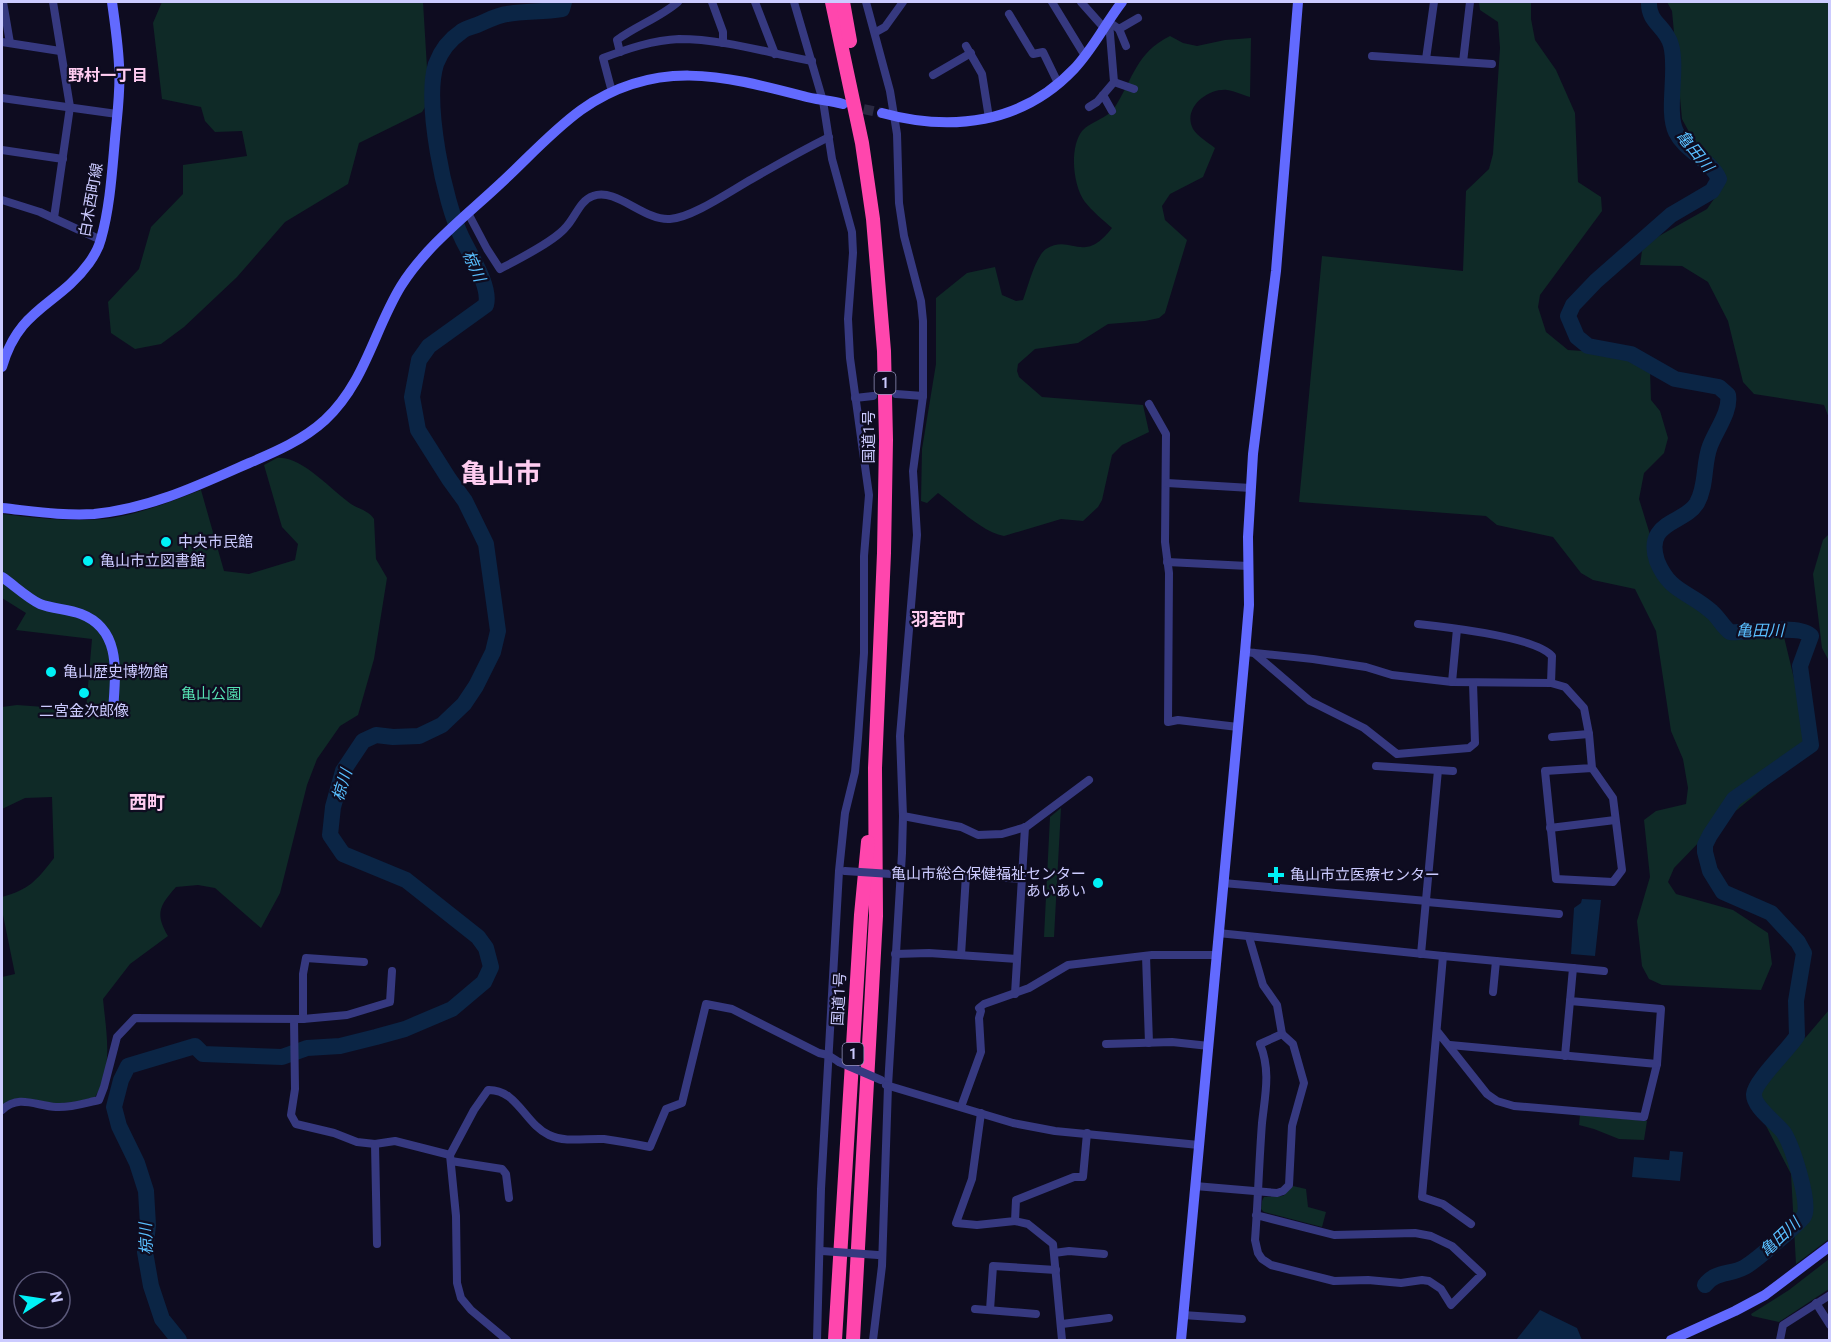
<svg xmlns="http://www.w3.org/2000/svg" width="1831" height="1342" font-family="Roboto,'Noto Sans JP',sans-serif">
<rect width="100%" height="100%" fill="#0e0c20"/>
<g fill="#0f2a27">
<polygon points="162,2 423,2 429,101 422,112 359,143 348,184 285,222 237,277 184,327 161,344 135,349 111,333 108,302 139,269 151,227 183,194 183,165 247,156 242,131 215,132 205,121 201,107 162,99 153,23"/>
<polygon points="1479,2 1531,2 1531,19 1535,40 1556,70 1575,113 1578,182 1601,197 1602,211 1540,295 1538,307 1546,332 1568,350 1626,354 1650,371 1651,400 1660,411 1668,438 1664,453 1644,473 1639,499 1660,567 1726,625 1784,637 1811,749 1704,837 1674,868 1668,882 1676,894 1733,910 1768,933 1772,964 1761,990 1662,985 1649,979 1642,966 1637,921 1650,877 1644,820 1656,811 1686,804 1688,788 1683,759 1671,731 1656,631 1635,589 1593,580 1581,573 1553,537 1497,525 1486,516 1299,502 1322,256 1463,271 1466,191 1489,169 1493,154 1500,48 1498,22 1480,10"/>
<polygon points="1667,2 1829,2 1829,418 1824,405 1754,394 1743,382 1728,321 1708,282 1682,266 1640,265 1642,251 1652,240 1707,209 1716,196 1707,165 1682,119 1672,11"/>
<path d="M1170 36 1183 43 1197 46 1225 40 1251 38 1250 97C1243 95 1235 91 1227 90 1208 88 1182 108 1193 129 1197 136 1209 143 1215 148L1203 177 1170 194 1162 206 1165 220 1187 240 1165 313 1159 318 1145 321 1108 324 1078 343 1035 349 1018 364 1017 371 1019 377 1042 397 1143 405 1149 432 1122 445 1112 455 1102 500 1098 507 1083 521 1061 519 1004 536C982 532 957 507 938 493L927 503 921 501 922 449 936 364V298L967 273 995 267 1002 295 1016 301 1023 300C1028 287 1035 257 1046 249 1071 233 1083 266 1112 228 1103 220 1092 211 1085 202 1073 186 1069 148 1082 131 1091 121 1107 119 1115 107 1134 77 1136 53 1170 36Z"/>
<path d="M277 458C301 455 332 491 351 504 359 509 369 511 374 519L376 559 387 578 374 659 358 715 340 726 317 759 307 785 280 893 261 928 215 888 198 885 176 887C159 906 155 914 168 936L130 964 103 999C106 1032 114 1067 95 1097 81 1101 66 1104 52 1103 34 1101 17 1091 2 1106V977L15 974 2 910V897C30 889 36 881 54 858L52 797 25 798 2 809V707L17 705 86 710 92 639 16 630 26 613 2 598V514C38 518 76 523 112 518 143 513 172 501 201 490L224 571 249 574 295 560 298 544 282 527 264 465Z"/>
<polygon points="1829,534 1829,661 1822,648 1813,574 1823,540"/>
<polygon points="1061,808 1054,937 1044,937 1050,817"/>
<polygon points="1829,1010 1829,1239 1796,1264 1791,1174 1763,1120 1758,1091 1761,1077 1806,1037"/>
<polygon points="1580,1115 1647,1121 1644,1140 1619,1139 1594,1129 1579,1125"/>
<polygon points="1293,1186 1306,1189 1308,1207 1326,1212 1322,1227 1264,1212 1261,1209 1262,1201 1264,1197 1283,1196"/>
<polygon points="1829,1259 1829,1289 1779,1322 1752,1316 1751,1314 1789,1290"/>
</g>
<g fill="#0b2545">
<polygon points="1582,899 1601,900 1595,956 1571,954 1574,908 1581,903"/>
<polygon points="1670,1151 1683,1152 1680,1181 1632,1177 1634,1157 1669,1160"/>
<polygon points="1540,1310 1577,1328 1582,1340 1516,1340"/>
</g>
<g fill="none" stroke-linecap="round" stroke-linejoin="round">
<g stroke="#0b2545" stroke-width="16">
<path d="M1649 2C1648 23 1666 26 1671 45 1678 70 1666 111 1676 132 1685 151 1710 159 1719 179L1712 191 1671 215 1596 281 1573 305 1568 316 1577 337 1588 346 1631 354 1675 379 1719 387 1728 395C1731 411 1716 430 1710 446 1703 464 1707 485 1697 503 1688 518 1667 520 1658 534 1653 542 1654 552 1657 561 1670 593 1689 591 1712 612 1719 618 1723 627 1730 632 1748 634 1800 623 1811 636L1800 666 1811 745 1734 799 1710 835 1705 845V852L1710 871 1723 892 1771 913 1798 942 1804 953 1796 1001 1797 1036C1789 1049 1755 1081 1754 1094 1753 1107 1777 1123 1784 1133 1792 1146 1811 1203 1804 1216 1799 1224 1755 1261 1745 1267 1731 1275 1715 1271 1705 1285"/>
<path d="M179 1340 162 1319 151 1286 145 1252 148 1225 146 1191 137 1163 119 1126 114 1107 121 1080 128 1066 195 1046 203 1054 282 1057 307 1048 340 1046 376 1037 405 1029 452 1009 484 982 491 967 486 948 478 937 406 880 343 854 330 835 333 807 343 771 363 741 376 735 393 737 419 736 442 725 464 704 476 686 493 652 498 631 486 544 465 501 449 479 418 430 412 397 419 360 429 346 486 305C491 286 470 255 462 238 444 202 424 102 436 64 441 51 449 40 461 32 465 28 472 27 477 25 487 21 497 15 507 14 525 11 543 12 562 9L564 2"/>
</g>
<polyline stroke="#2a2941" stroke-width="10" stroke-dasharray="10 5" stroke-linecap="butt" points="849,106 882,113"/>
<g stroke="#363980" stroke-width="8">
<polyline points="3,2 10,43"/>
<polyline points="53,2 70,107 54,218"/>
<polyline points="712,2 723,32 723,43"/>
<polyline points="755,2 775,54"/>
<polyline points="794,2 823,101 832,159 852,232 853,253 848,319 850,358 869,495 864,556 864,653 858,738 855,772 845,813 839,871 821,1189 817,1340"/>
<polyline points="866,2 890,91 897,134 899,203 904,236 921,301 923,321 923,396 913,471 917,535 900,736 903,816 902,853 888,1086 882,1266 873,1340"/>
<polyline points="1052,2 1085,56"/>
<polyline points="1081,2 1105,29"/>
<polyline points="1009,14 1033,54 1043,52 1058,83"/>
<polyline points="1109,22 1119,29 1138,18"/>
<polyline points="1119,29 1126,46"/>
<polyline points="876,32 885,27 903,2"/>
<polyline points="2,42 60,51"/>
<polyline points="966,46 982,74 989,118"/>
<path d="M620 52 617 40C636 26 661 17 678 2"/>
<polyline points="1372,56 1492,64"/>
<polyline points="1426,59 1434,2"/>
<polyline points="1463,62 1470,2"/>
<polyline points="933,75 971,53"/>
<polyline points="1114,82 1134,89"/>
<path d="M612 92 603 58C627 49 653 40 679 39 724 39 768 53 812 61"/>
<polyline points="1103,95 1112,111"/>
<polyline points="2,98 117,114"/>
<polyline points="1089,107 1097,102 1114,82 1109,22"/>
<polyline points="2,150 63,159"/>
<polyline points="2,200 40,212 101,240"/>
<path d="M468 213 487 249 500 269C517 260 555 241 566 227 575 218 580 200 593 196 616 187 644 221 670 219 692 218 732 190 752 179 778 164 803 150 829 137"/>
<polyline points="896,394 923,396"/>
<polyline points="855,398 873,396"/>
<polyline points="1149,404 1166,434 1165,542 1169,573 1168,722 1178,720 1238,727"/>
<polyline points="1167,483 1251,488"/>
<polyline points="1167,562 1248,566"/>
<path d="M1418 624C1446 627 1536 637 1552 656L1551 683"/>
<polyline points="1245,652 1313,659 1366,667 1392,675 1452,682 1551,683 1565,687 1584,708 1589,734 1592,768 1613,798 1622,870 1613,882 1556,879 1545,771 1592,768"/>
<polyline points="1254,653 1310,701 1364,728 1397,754 1469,748 1475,743 1473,683"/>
<polyline points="1452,682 1457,629"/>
<polyline points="1552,737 1589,734"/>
<polyline points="1376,766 1453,771"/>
<polyline points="903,816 961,827 978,835 1002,834 1026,827 1089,780"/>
<polyline points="1550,828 1615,820"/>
<polyline points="1223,883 1427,901"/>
<polyline points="1427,902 1559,914"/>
<polyline points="1218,933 1443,956"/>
<path d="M1249 937 1263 985 1277 1005 1282 1034 1260 1044C1271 1071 1265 1095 1262 1123 1259 1162 1258 1201 1255 1240L1258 1253 1262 1259 1271 1265 1334 1281 1368 1280 1401 1283 1422 1280 1429 1281 1441 1289 1451 1305 1482 1274 1452 1246 1431 1236 1415 1233 1334 1235 1256 1215"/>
<polyline points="895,954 929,953 1017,959"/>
<polyline points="1421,954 1438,770"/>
<polyline points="961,955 966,875 1022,879"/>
<polyline points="1146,956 1149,1043"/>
<polyline points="1573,968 1604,971"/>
<polyline points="1493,992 1496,961"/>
<polyline points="1015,994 1025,827"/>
<polyline points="294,1019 295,1089 291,1115 296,1124 334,1133 357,1142 375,1144 395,1141 450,1155"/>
<polyline points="303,1019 303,974 306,958 364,962"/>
<polyline points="1437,1031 1487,1094 1497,1101 1514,1106 1644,1117 1657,1064 1661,1009 1570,1001 1573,968 1443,956 1422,1197 1443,1204 1471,1224"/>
<polyline points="1106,1044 1172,1042 1209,1046"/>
<polyline points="1450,1045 1657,1064"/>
<polyline points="1565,1056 1570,1001"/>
<polyline points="886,1085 1013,1123 1055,1131 1199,1145"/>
<polyline points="961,1107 981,1052 979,1018 981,1011 979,1008 984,1004 1029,988 1068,965 1152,955 1215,955"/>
<path d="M2 1110C19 1094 36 1106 56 1107 70 1108 85 1103 99 1100L104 1087 117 1037 135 1018 303 1019 347 1015 390 1002 392 971"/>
<polyline points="981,1113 972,1179 956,1223 977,1225 1015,1221 1016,1200 1074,1177 1083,1177 1087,1133"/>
<polyline points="375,1144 377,1244"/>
<polyline points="451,1161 502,1169 506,1174 509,1198"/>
<polyline points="1195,1186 1277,1193 1283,1191 1289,1185 1292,1126 1304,1083 1293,1044 1282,1034"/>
<polyline points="1015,1221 1028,1224 1053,1244 1062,1340"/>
<polyline points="1054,1253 1069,1251 1104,1254"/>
<polyline points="1816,1303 1830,1325"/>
<polyline points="975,1309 1036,1314"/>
<polyline points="990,1310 993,1266 1056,1270"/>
<polyline points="1183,1315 1242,1319"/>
<polyline points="1062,1324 1109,1318"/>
<path d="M507 1340 471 1310 461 1298 457 1283 456 1216 450 1155 474 1110 488 1090C517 1089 525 1124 549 1135 566 1143 586 1138 604 1139 619 1141 635 1144 650 1147L666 1109 682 1103 706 1004 732 1009 819 1053 828 1055 839 1062"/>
<polyline points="1780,1340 1783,1325 1830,1295"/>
</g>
<g stroke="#626aff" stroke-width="10">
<path d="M882 113C951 132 1022 124 1074 69 1093 49 1105 24 1122 2"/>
<path d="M2 367C19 307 58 306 89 263 94 256 99 247 101 239 110 207 112 172 115 139 117 115 121 90 119 65 118 44 115 23 112 2"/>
<path d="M2 508C32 511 63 516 94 514 146 509 193 488 240 467 270 454 301 442 325 420 365 383 374 330 401 286 426 246 467 215 501 183 527 159 552 131 581 110 655 58 722 75 803 96 816 100 830 100 843 104"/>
<path d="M2 577C14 585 26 597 40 604 53 609 68 609 81 614 123 630 115 676 113 712"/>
<polyline points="1181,1340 1245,652 1249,605 1248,537 1253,454 1276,271 1298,2"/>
<polyline points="1671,1340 1735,1311 1765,1295 1830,1246"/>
</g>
<g stroke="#ff46ad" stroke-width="14">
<polyline points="832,2 862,143 873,219 884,351 886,440 884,553 875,768 876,916 853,1340"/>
<polyline points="843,2 850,41"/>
<polyline points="835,1340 861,915 868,842"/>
</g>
<g stroke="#363980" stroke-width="8">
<polyline points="845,871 891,874"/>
<polyline points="839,1062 881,1080"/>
<polyline points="822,1251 878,1255"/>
</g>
</g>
<g fill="#00f1f6" stroke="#0e0c20" stroke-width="2">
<circle cx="166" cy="542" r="6"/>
<circle cx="88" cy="561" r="6"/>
<circle cx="51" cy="672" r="6"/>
<circle cx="84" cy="693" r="6"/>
<path d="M1273 866h6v6h6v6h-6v6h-6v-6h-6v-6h6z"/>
<circle cx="1098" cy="883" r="6"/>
</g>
<g text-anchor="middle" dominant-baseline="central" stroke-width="4.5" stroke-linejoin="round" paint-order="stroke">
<g fill="#0e0c20" stroke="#9392bc" stroke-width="1.5">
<rect x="874.5" y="372" width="21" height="22" rx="4.5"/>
<rect x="842.5" y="1043" width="21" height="22" rx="4.5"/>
</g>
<g font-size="14" font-weight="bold" fill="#cccbff">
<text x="885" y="383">1</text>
<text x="853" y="1054">1</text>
</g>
<g font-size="15" fill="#cccbff" stroke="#0e0c20">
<text transform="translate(91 200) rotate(-80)">白木西町線</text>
<text transform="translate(869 437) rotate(-90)">国道1号</text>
<text transform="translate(839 999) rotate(-87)">国道1号</text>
</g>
<g font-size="15" fill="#cccbff" stroke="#0e0c20" text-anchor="start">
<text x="178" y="542">中央市民館</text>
<text x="100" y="561">亀山市立図書館</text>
<text x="63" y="672">亀山歴史博物館</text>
<text x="84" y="711" text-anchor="middle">二宮金次郎像</text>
<text x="1086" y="874" text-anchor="end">亀山市総合保健福祉センター<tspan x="1086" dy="17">あいあい</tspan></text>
<text x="1290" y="875">亀山市立医療センター</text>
</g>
<g font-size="15" fill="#55e1b3" stroke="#0e0c20">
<text x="211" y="694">亀山公園</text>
</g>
<g font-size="16" font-weight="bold" fill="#ffcdf1" stroke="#0e0c20">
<text x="108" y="75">野村一丁目</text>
</g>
<g font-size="16" font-style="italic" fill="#59bfff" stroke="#0e0c20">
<text transform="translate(1695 151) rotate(51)">亀田川</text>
<text transform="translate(474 266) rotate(66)">椋川</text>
<text x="1760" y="630">亀田川</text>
<text transform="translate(342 785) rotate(-73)">椋川</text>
<text transform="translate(1780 1237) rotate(-43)">亀田川</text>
<text transform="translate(146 1239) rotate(-92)">椋川</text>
</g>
<g font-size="18" font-weight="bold" fill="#ffcdf1" stroke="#0e0c20">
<text x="938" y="619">羽若町</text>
<text x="147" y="802">西町</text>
</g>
<g font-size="27" font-weight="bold" fill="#ffcdf1" stroke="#0e0c20">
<text x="501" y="474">亀山市</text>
</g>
</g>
<rect width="1831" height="1342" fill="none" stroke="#cccbff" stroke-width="6"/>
<g transform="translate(42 1300) rotate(78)"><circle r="28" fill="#0e0c20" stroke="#5a5879" stroke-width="1.5"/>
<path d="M0-4.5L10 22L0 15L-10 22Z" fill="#00f1f6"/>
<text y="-9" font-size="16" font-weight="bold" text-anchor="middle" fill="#cccbff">N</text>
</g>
</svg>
